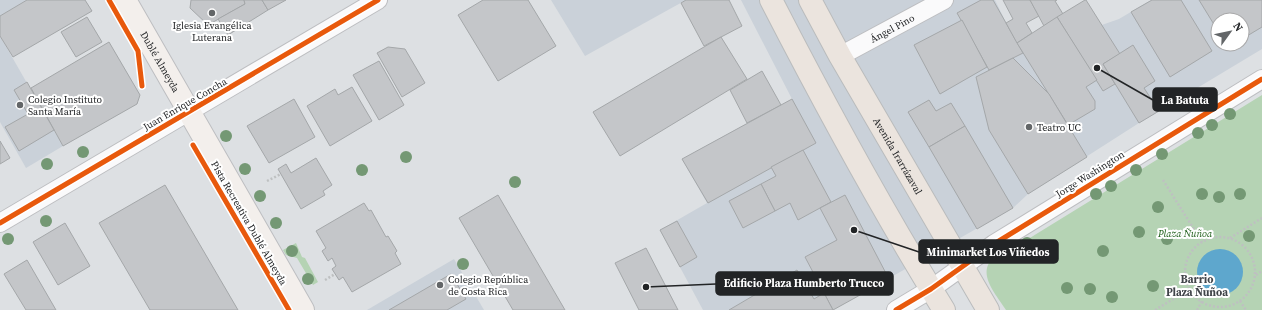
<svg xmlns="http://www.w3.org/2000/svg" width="1262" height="310" font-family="'Source Serif 4',serif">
<rect width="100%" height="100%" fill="#dde0e3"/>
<g fill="#cad1d9" fill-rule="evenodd">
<polygon points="0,0 27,0 0,16"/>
<polygon points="551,0 686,0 585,56"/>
<path d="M741 0H995L1021 53 1119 19 1151 0H1262V49L1139 123 1028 194 1013 208 833 310H703L660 230 707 203 682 159 792 99ZM1218 20H1242V44H1218Z"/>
<polygon points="0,36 63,146 26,168 0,122"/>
<polygon points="454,259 484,310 367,310"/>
</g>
<g fill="#b5d3b4">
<path d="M1262 95V310H1006C998 297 980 278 989 263Z"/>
<polygon points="296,243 302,257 305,258 318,282 313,285 297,258 286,255 283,250"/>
</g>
<circle fill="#5ea7cd" cx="1220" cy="272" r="23"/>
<g fill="#c4c6c9" stroke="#a4a7a9">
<polygon points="27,0 85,0 92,11 13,57 0,36 0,16"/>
<polygon points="191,0 244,0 245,4 208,25 190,8"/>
<polygon points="244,0 262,0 268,10 228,35 218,19 245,4"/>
<polygon points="262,0 286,0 268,10"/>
<polygon points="483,0 528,0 556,46 498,81 458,15"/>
<polygon points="686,0 729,0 742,26 704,46 681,3"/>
<polygon points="981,0 993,0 1023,53 989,70 957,13"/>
<polygon points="1003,0 1030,0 1039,16 1026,23 1032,33 1017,43 1006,23 1013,19"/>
<polygon points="1030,0 1057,0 1055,1 1063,14 1044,26"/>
<polygon points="1085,0 1086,0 1120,54 1103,64 1115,84 1103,91 1057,17"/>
<polygon points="1152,0 1181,0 1212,51 1170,77 1131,12"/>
<polygon points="1199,0 1262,0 1262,27 1242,39 1242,20 1218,20 1218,31"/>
<polygon points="87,17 102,42 76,57 61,32"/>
<polygon points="1057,17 1097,80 1086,87 1095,101 1095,109 1068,125 1017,43"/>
<polygon points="962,20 987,67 940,94 914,45"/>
<polygon points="721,37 747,79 620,156 593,112"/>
<polygon points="109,42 140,95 137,104 63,146 31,88"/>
<polygon points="1133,45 1155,81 1144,88 1159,111 1139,123 1103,64"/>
<polygon points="388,47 405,49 425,83 402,97 377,53"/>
<polygon points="1013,58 1049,94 1087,157 1028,194 989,130 976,77"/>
<polygon points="379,61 404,105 379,120 353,75"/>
<polygon points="762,71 781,105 747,123 730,90"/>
<polygon points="27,82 54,130 19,151 5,127 28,114 14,90"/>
<polygon points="352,87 372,121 330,146 307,106 335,89 338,95"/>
<polygon points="294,99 315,137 269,163 247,126"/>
<polygon points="792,99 816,143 708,203 682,159"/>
<polygon points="929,100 936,111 951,103 965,126 929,147 908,112"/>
<polygon points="965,126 1013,208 977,229 929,147"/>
<polygon points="0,141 10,158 0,164"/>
<polygon points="803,150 831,202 798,220 790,203 775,211 761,184 776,176 771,167"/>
<polygon points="316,158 332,185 323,191 325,195 301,209 278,169 286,164 291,173"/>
<polygon points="761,184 775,211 743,228 729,201"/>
<polygon points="165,185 172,197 238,310 150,310 99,223"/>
<polygon points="498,195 565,310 513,310 459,218"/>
<polygon points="845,195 889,279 833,310 805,257 837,240 820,208"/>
<polygon points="364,203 369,211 371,210 386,237 388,236 397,251 395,253 401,264 352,292 343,277 339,280 332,269 336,266 332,258 328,261 322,251 326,248 316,231"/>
<polygon points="677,221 697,257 680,267 660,230"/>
<polygon points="65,223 90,266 58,285 33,242"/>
<polygon points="646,248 678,310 639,310 615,263"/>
<polygon points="27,260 56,310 26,310 4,274"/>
<polygon points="797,270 814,299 824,293 833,310 729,310"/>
<polygon points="451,274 466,299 447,310 389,310"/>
</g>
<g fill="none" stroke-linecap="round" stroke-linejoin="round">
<defs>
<g id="street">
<path id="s1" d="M840 56 944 0"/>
<polyline points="0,223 378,0"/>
<polyline points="896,310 931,289 994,244 1262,79"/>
</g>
<g id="secondary">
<path id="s2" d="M125 0 303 310"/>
</g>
<g id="primary">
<path d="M771 0C825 105 882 210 944 310"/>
<path id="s3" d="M810 0 840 56 988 310"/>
</g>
</defs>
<use href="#street" stroke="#bdbec1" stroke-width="20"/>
<use href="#secondary" stroke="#bdbec1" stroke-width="24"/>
<use href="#primary" stroke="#babcbd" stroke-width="24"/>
<g stroke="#bec0c1" stroke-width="2.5" stroke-dasharray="2 2" stroke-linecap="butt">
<polyline points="1163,180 1202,242"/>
<polyline points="267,181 281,174"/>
<circle cx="1220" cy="272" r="35"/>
<polyline points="1230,238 1262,218"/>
<polyline points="1256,275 1262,271"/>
<polyline points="325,280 335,274"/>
<polyline points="1240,301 1246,310"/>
<polyline points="1155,310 1190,289"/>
<polyline points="1197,310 1202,301"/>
</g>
<use href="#street" stroke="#fafafb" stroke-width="18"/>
<use href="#secondary" stroke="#f3efec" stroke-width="22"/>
<use href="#primary" stroke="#ebe4de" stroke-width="22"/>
<defs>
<g id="cycleway">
<polyline points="109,0 138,51 142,86"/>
<polyline points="193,145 289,310"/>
<polyline points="0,223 378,0"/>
<polyline points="896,310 931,289 994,244 1262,79"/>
</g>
</defs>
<use href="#cycleway" stroke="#fff" stroke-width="8"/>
<use href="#cycleway" stroke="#e8590c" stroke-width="5"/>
</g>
<g fill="#749874">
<circle cx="1230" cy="114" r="6"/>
<circle cx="1212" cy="125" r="6"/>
<circle cx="1198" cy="133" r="6"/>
<circle cx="226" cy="136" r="6"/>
<circle cx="83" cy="152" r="6"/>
<circle cx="1162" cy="154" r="6"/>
<circle cx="406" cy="157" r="6"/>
<circle cx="47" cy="164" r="6"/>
<circle cx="245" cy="169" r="6"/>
<circle cx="362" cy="170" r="6"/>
<circle cx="1136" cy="170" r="6"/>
<circle cx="515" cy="182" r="6"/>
<circle cx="1111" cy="186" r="6"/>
<circle cx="1096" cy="194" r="6"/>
<circle cx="1202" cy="194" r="6"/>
<circle cx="1240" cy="194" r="6"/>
<circle cx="260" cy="196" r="6"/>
<circle cx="1219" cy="197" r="6"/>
<circle cx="1158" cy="207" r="6"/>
<circle cx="46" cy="221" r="6"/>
<circle cx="276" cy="223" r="6"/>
<circle cx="1139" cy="232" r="6"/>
<circle cx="1249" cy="236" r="6"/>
<circle cx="8" cy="239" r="6"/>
<circle cx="1167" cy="239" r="6"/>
<circle cx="1027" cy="243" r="6"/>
<circle cx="292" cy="251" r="6"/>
<circle cx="1103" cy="251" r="6"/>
<circle cx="463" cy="264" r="6"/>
<circle cx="308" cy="279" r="6"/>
<circle cx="1153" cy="286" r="6"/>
<circle cx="1067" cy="288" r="6"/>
<circle cx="1090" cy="289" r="6"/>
<circle cx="1112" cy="297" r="6"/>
</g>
<g fill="#636668" stroke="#fff" stroke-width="1.5">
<circle cx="212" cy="13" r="4"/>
<circle cx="20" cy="105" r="4"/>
<circle cx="1029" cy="127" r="4"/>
<circle cx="440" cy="285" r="4"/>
</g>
<g text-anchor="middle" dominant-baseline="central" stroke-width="4" stroke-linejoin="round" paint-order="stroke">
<g font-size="10" fill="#222426" stroke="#fff" text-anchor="start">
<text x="212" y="25" text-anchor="middle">Iglesia Evangélica<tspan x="212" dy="12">Luterana</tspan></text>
<text x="28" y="99">Colegio Instituto<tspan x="28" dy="12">Santa María</tspan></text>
<text x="1037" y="127">Teatro UC</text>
<text x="448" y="279">Colegio República<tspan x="448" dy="12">de Costa Rica</tspan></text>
</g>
<g font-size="10" fill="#222426" stroke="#fff">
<text stroke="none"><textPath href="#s1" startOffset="59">Ángel Pino</textPath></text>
<text stroke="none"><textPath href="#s2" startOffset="71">Dublé Almeyda</textPath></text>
<text transform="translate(185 104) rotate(-30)">Juan Enrique Concha</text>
<text stroke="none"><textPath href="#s3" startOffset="179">Avenida Irarrázaval</textPath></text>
<text transform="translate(1090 174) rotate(-32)">Jorge Washington</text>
<text transform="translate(249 223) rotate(60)">Pista Recreativa Dublé Almeyda</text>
</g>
<g font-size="10" font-style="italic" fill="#1e5e19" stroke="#fff">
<text x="1185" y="233">Plaza Ñuñoa</text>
</g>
<g font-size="11" font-weight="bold" fill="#404449" stroke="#fff">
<text x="1197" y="279">Barrio<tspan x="1197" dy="13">Plaza Ñuñoa</tspan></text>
</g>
</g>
<path fill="none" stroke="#222426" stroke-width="1.5" d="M1097 68L1153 100M854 230L919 252M646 287L716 284"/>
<g fill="#222426" stroke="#fff" stroke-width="1.5">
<circle cx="1097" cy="68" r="4"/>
<circle cx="854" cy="230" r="4"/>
<circle cx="646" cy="287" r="4"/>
</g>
<g fill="#222426" stroke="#222426" stroke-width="1.5">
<rect x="1153" y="88" width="64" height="23" rx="4"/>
<rect x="919" y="240" width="139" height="23" rx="4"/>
<rect x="716" y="272" width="177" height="23" rx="4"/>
</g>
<g font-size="11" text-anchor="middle" font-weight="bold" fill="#fff">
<text x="1185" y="104">La Batuta</text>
<text x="988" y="256">Minimarket Los Viñedos</text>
<text x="804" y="287">Edificio Plaza Humberto Trucco</text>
</g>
<g transform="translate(1230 32) rotate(57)"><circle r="19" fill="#ffffff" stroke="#a7a7a8"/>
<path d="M0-3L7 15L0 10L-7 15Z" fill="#636668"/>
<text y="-6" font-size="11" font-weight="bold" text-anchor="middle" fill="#222426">N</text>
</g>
</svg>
